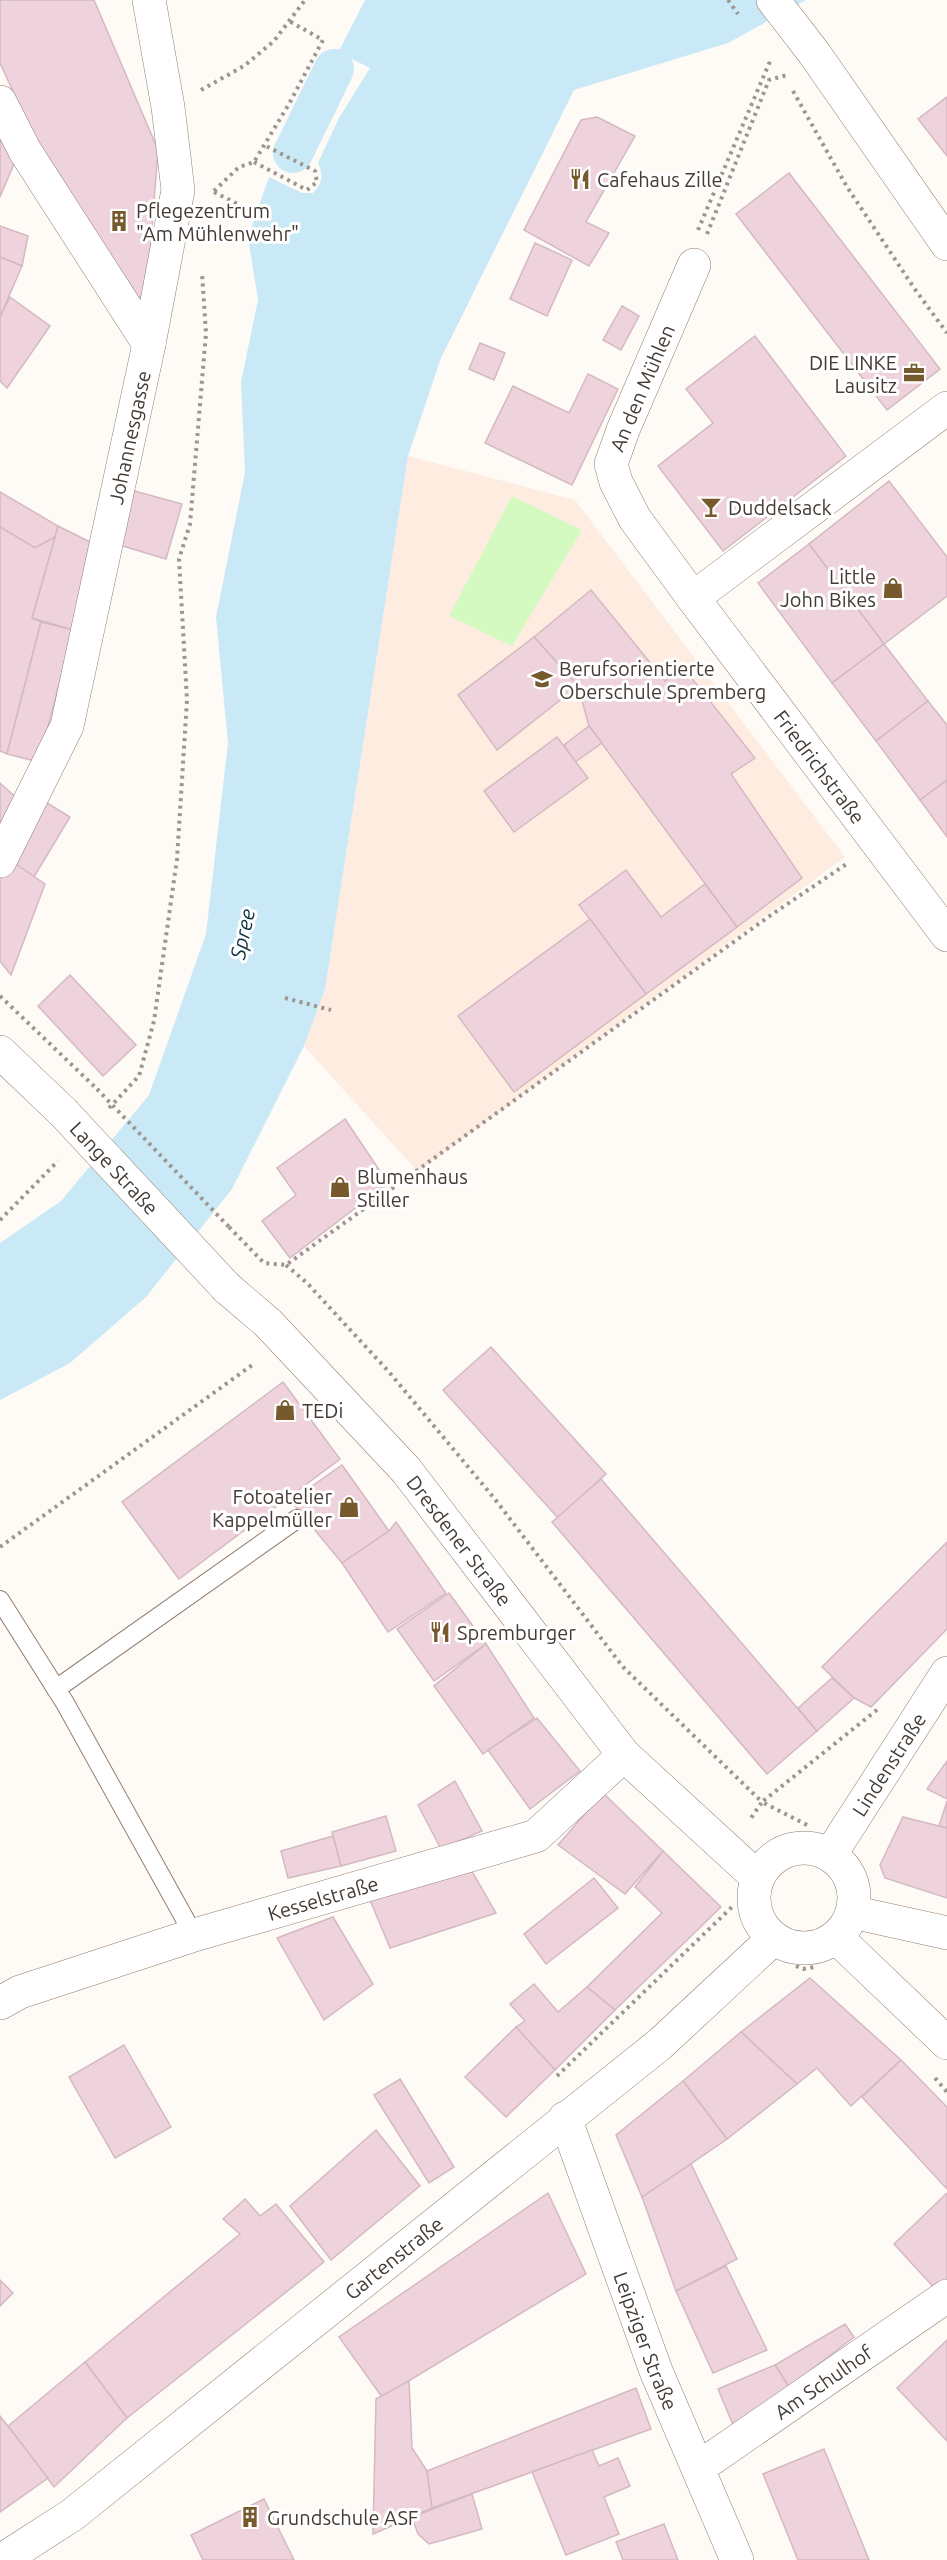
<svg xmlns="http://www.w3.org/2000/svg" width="947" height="2560" font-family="Ubuntu,sans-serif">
<rect width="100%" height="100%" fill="#fefaf6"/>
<polygon fill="#feece0" points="408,456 575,500 845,857 418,1172 304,1046 325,989"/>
<polygon fill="#d4fac2" points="512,496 582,530 512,646 449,616"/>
<path fill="#c9e9f6" d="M365 0H806L728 43 574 90 441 358 408 456 325 989 304 1046 232 1189 146 1297 70 1363 0 1400V1243L61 1201 149 1095 206 934 228 743 216 617 245 472 241 382 258 300 248 237 269 177 302 193H313C322 184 324 176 318 163L339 118 370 68 352 59 338 71 331 67Z"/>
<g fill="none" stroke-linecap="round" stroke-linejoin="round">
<polyline stroke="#c9e9f6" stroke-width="40" points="293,153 334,69"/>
</g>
<g fill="#efd3dc" stroke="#d4b9c2" stroke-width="1.5">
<polygon points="0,0 94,0 158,150 147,293 133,300 37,144 0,63"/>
<polygon points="947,97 947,156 918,119"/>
<polygon points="597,117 635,136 586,222 609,233 589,266 524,230 581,120"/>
<polygon points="0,140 17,157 0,197"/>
<polygon points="789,173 940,369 887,410 736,214"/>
<polygon points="0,226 28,236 22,266 0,257"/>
<polygon points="535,243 572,260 547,316 510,299"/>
<polygon points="0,257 22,266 0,317"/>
<polygon points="10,297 50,326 7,388 0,381 0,317"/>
<polygon points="622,306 639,316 621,350 603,340"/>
<polygon points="755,336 846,456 723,551 658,466 713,423 686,389"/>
<polygon points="480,343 505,353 494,380 469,369"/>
<polygon points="588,374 618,389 572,485 485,443 513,386 569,413"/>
<polygon points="889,481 947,557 947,596 884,644 809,544"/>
<polygon points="131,490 182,504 166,559 116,544"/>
<polygon points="0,492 58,526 55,537 35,548 0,527"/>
<polygon points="58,526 90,542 73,630 32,618"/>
<polygon points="0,527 35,548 55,537 32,618 41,622 7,754 0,751"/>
<polygon points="809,544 884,644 832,683 758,583"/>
<polygon points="591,590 665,681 683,667 755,758 731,774 802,878 737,927 589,726 578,686 534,637"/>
<polygon points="41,622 73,630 39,762 7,754"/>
<polygon points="534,637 578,686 497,750 458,695"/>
<polygon points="884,644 928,701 876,741 832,683"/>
<polygon points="928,701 947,725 947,780 920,800 876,741"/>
<polygon points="589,726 602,743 575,762 564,745"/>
<polygon points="557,737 588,778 514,832 484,791"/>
<polygon points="947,780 947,837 920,800"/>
<polygon points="0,783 19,800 0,828"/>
<polygon points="44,801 70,817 34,877 10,860"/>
<polygon points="10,860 45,884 11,975 0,961 0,872"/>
<polygon points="626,870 661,917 705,884 737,927 646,994 579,905"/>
<polygon points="590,919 646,994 514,1092 458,1016"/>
<polygon points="70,975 136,1045 103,1076 38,1006"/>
<polygon points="345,1119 388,1183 290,1258 262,1221 296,1195 277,1168"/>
<polygon points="491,1347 606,1474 558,1518 443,1390"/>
<polygon points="283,1382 340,1459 179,1579 122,1502"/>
<polygon points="342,1465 389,1531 342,1563 291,1501"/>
<polygon points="601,1479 817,1731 767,1774 552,1522"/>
<polygon points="396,1522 446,1593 388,1632 342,1563 389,1531"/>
<polygon points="947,1542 947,1629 871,1707 854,1698 822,1667"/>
<polygon points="449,1593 486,1644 434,1681 397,1629"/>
<polygon points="486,1644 534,1718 483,1754 434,1686"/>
<polygon points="832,1678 854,1698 817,1731 798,1708"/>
<polygon points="537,1718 580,1771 530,1809 488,1750"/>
<polygon points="947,1761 947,1799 927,1789"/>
<polygon points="455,1781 482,1831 441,1849 418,1805"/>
<polygon points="603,1793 663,1851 625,1894 558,1845"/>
<polygon points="947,1801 947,1828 939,1826"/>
<polygon points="386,1816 396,1851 341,1866 332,1832"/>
<polygon points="903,1817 947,1828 947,1898 885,1878 880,1865"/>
<polygon points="333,1836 341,1866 288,1878 281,1851"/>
<polygon points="663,1851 721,1907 615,2010 587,1987 662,1913 635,1887"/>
<polygon points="469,1866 496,1913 390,1948 370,1900"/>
<polygon points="594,1878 618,1908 546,1964 524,1934"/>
<polygon points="333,1917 373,1984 324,2020 277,1938"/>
<polygon points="810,1978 901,2060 851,2106 817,2068 797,2084 741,2032"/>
<polygon points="534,1984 558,2012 587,1987 615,2010 555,2070 516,2027 525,2021 510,2004"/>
<polygon points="516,2027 555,2070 506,2117 465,2077"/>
<polygon points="741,2032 797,2084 727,2139 683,2081"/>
<polygon points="124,2045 171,2127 115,2158 69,2077"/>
<polygon points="901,2060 947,2107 947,2189 862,2097"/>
<polygon points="400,2079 454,2167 429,2183 374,2095"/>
<polygon points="683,2081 727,2139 642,2197 616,2135"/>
<polygon points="376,2130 420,2186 331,2260 290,2206"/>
<polygon points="691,2164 737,2259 676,2291 642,2197"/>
<polygon points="548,2193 586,2274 382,2397 339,2337"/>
<polygon points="947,2193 947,2286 939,2293 894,2244"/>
<polygon points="245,2199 260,2216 276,2204 324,2262 127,2418 85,2362 240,2234 223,2219"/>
<polygon points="726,2266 767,2350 713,2373 676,2291"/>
<polygon points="0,2280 13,2293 0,2306"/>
<polygon points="845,2324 854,2337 789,2387 775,2365"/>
<polygon points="947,2340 947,2441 897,2388"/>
<polygon points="85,2362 127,2418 54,2487 8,2426"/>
<polygon points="775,2365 789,2387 734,2427 718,2389"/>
<polygon points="409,2381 412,2448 427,2471 432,2508 373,2534 376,2399"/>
<polygon points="636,2388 651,2429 432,2508 427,2471"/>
<polygon points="0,2416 48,2478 0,2512"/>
<polygon points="824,2449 869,2560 798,2560 763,2474"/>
<polygon points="592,2450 599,2466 618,2458 630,2486 604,2497 619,2534 566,2555 532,2472"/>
<polygon points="472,2494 482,2529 429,2544 418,2534 412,2517"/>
<polygon points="264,2499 294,2560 203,2560 191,2535"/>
<polygon points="664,2524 678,2560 623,2560 616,2542"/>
</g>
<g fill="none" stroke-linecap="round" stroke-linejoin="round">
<defs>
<g id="lane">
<polyline points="0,1600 65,1703 186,1921 191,1936"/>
<polyline points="56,1689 297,1519"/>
</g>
<g id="street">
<polyline points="0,102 25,151 149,344"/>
<path id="s1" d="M694 265 623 430 611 464 616 482 635 519 693 598 947 935"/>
<polyline points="693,598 947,408"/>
<path id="s2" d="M0 861 67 726 149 344 178 190 168 107 149 0"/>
<polyline points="0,1052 63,1112"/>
<path id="s3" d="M227 1288 268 1323 406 1470 624 1755 757 1877"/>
<polyline points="852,1912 947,1933"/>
<polyline points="836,1937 947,2043"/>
<path id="s4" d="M0 2003 20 1992 191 1936 536 1836 624 1755"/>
<path id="s5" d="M698 2468 947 2296"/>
</g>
<g id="secondary">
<circle cx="804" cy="1898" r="50"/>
<path id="s6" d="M830 1855 947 1673"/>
<path id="s7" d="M565 2118 656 2371 737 2560"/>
<path id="s8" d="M2 2560 72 2515 660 2044 773 1939"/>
</g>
<polyline id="primary" points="773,0 814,53 947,244"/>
</defs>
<use href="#lane" stroke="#937e71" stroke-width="20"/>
<use href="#street" stroke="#937e71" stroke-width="34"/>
<use href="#secondary" stroke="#937e71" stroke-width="34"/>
<use href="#primary" stroke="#937e71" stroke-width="34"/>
<g stroke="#9c9590" stroke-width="4" stroke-dasharray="3 4.5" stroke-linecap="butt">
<polyline points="728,0 738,14"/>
<polyline points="201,90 244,66 274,41 305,0"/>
<polyline points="793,91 847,187 914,288 947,333"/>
<polyline points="254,162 307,190 317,182 315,171 264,145"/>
<polyline points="214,191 239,167 254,162 289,104 323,40 289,21"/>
<polyline points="214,192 257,214"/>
<polyline points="698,230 771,59"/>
<polyline points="707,234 769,80 787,75"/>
<polyline points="0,996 97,1089"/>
<polyline points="285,998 331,1010"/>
<polyline points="109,1108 139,1076 154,1021 177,859 187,700 179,559 190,524 206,333 202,273"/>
<polyline points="0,1220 58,1161"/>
<polyline points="229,1227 264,1263 286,1265 771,915 848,863"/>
<polyline points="286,1265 307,1283 389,1372 494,1498 623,1667 762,1802 749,1821"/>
<polyline points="0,1547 255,1363"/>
<polyline points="807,1825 762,1802 878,1709"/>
<polyline points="796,1966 803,1969 815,1967"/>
<polyline points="557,2076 735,1904"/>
<polyline points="935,2078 947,2092"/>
</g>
<use href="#lane" stroke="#fff" stroke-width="18"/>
<use href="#street" stroke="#fff" stroke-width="33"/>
<use href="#secondary" stroke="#fff" stroke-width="33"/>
<use href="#primary" stroke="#fff" stroke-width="33"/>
<defs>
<g id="street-bridge">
<path id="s9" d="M63 1112 227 1288"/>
</g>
</defs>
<use href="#street-bridge" stroke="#937e71" stroke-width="34" stroke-linecap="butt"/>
<polyline stroke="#9c9590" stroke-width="4" stroke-dasharray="3 4.5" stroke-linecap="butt" points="97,1089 229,1227"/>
<use href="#street-bridge" stroke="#fff" stroke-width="33"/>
</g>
<defs>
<symbol id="restaurant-bare" viewBox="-9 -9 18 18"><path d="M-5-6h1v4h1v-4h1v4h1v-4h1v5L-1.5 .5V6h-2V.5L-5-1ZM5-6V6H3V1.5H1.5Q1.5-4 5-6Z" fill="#765a2d" stroke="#fff" stroke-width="2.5" paint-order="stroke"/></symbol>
<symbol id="building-bare" viewBox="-9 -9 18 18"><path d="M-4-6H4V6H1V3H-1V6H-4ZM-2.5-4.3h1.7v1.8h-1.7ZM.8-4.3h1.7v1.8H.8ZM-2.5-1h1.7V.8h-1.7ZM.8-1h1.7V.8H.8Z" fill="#765a2d" stroke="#fff" stroke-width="2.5" paint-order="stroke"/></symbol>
<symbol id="office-bare" viewBox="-9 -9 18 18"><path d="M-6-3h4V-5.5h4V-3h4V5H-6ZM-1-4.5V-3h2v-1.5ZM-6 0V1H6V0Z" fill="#765a2d" stroke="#fff" stroke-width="2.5" paint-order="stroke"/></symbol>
<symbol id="bar-bare" viewBox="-9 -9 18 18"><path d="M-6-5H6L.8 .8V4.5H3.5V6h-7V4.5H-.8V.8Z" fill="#765a2d" stroke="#fff" stroke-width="2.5" paint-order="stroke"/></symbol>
<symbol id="shop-bare" viewBox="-9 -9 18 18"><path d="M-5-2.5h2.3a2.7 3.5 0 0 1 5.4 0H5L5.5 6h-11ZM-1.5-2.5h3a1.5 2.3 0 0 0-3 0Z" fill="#765a2d" stroke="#fff" stroke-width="2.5" paint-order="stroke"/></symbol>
<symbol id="school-bare" viewBox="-9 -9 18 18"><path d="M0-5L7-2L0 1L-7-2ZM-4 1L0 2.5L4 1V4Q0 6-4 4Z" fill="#765a2d" stroke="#fff" stroke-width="2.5" paint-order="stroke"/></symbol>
</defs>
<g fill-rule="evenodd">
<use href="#restaurant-bare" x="565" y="164" width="30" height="30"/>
<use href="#building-bare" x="104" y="206" width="30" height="30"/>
<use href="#office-bare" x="899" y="358" width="30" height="30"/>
<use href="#bar-bare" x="696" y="492" width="30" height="30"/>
<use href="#shop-bare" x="878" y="573" width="30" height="30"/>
<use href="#school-bare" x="527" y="664" width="30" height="30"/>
<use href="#shop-bare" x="325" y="1172" width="30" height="30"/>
<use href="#shop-bare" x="270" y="1395" width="30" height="30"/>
<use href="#shop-bare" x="334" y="1492" width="30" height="30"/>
<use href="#restaurant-bare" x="425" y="1617" width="30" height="30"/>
<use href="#building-bare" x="235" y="2502" width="30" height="30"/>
</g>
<g text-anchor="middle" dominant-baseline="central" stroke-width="6" stroke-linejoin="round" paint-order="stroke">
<g font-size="20" fill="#443b35" stroke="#fff" text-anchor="start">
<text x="597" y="179">Cafehaus Zille</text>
<text x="136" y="210">Pflegezentrum<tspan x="136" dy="23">"Am Mühlenwehr"</tspan></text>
<text x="897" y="362" text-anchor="end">DIE LINKE<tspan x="897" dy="23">Lausitz</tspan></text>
<text x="728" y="507">Duddelsack</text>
<text x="876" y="576" text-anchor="end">Little<tspan x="876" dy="23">John Bikes</tspan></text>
<text x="559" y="668">Berufsorientierte<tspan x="559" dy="23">Oberschule Spremberg</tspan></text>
<text x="357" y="1176">Blumenhaus<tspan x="357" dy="23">Stiller</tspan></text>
<text x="302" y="1410">TEDi</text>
<text x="332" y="1496" text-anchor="end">Fotoatelier<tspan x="332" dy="23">Kappelmüller</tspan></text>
<text x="457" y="1632">Spremburger</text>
<text x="267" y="2517">Grundschule ASF</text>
</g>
<g font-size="20" fill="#443b35" stroke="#fff">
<text transform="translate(642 388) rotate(-67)">An den Mühlen</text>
<text stroke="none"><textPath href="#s2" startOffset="446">Johannesgasse</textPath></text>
<text stroke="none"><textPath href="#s1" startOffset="585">Friedrichstraße</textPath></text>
<text stroke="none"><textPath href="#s9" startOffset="76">Lange Straße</textPath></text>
<text stroke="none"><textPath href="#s3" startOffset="344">Dresdener Straße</textPath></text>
<text stroke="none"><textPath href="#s6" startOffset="108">Lindenstraße</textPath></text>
<text stroke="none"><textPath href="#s4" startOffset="340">Kesselstraße</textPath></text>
<text stroke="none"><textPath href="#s8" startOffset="495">Gartenstraße</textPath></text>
<text stroke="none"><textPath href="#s7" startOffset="237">Leipziger Straße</textPath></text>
<text stroke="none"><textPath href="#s5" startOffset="152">Am Schulhof</textPath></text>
</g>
<g font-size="21" font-style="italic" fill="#0d3543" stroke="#fff">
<text transform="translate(242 934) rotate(-78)">Spree</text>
</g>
</g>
</svg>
